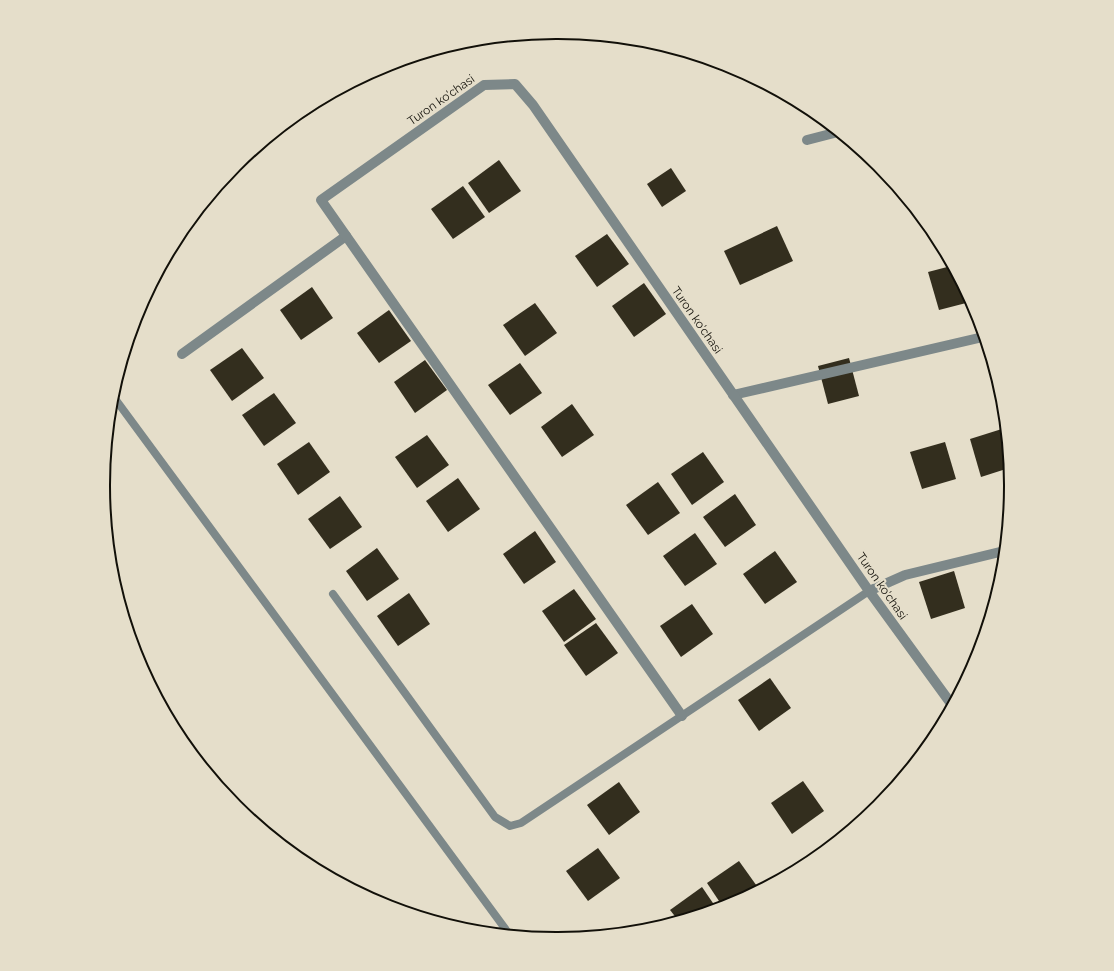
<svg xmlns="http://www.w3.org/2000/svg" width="1114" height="971" font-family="Raleway,sans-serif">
<rect width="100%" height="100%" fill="#e5deca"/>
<g fill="#332e1e">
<polygon points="499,160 521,191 489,213 468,183"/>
<polygon points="671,168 686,191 662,207 647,184"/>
<polygon points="463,186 485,217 453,239 431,209"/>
<polygon points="777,226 793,261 740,285 724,251"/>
<polygon points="607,234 629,264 597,287 575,256"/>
<polygon points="951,266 970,302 939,310 928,272"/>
<polygon points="644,283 666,314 634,337 612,306"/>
<polygon points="312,287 333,318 301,340 280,310"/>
<polygon points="535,303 557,333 525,356 503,325"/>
<polygon points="389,310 411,341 379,363 357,333"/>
<polygon points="242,348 264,378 232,401 210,370"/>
<polygon points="849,358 859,396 828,404 818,366"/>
<polygon points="425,360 447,390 415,413 394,382"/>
<polygon points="520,363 542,393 510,415 488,385"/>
<polygon points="274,393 296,423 264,446 242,415"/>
<polygon points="572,404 594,435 562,457 541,427"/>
<polygon points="1005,428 1009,468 981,477 970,439"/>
<polygon points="427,435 449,465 417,488 395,457"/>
<polygon points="309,442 330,472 298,495 277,464"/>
<polygon points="945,442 956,479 922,489 910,452"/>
<polygon points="703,452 724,482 692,505 671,474"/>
<polygon points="458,478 480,509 448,532 426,501"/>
<polygon points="658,482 680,513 648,535 626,505"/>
<polygon points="735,494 756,525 725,547 703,517"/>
<polygon points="340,496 362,527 330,549 308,519"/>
<polygon points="535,531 556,562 524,584 503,554"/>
<polygon points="695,533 717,564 685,586 663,556"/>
<polygon points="377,548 399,579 367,601 346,571"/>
<polygon points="775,551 797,582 765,604 743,574"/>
<polygon points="954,571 965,608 931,619 919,582"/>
<polygon points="574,589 596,619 564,642 542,611"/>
<polygon points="409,593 430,624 398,646 377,616"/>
<polygon points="692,604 713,634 681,657 660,626"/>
<polygon points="596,623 618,653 586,676 564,645"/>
<polygon points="770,678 791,708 759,731 738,700"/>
<polygon points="803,781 824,811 792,834 771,803"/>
<polygon points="619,782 640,812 609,835 587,805"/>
<polygon points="598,848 620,878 588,901 566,871"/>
<polygon points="739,861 759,889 723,907 707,883"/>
<polygon points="702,887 717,909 678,920 670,910"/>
</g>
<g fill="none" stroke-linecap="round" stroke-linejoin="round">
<g stroke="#7d8889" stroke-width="8">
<polyline points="113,396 509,934"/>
<polyline points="333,594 495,817 510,826 521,823 869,591"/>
</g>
<g stroke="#7d8889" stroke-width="10">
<polyline points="807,140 838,132"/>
<polyline points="182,354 346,236"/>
<polyline points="733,395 983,337"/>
<polyline points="869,591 905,575 1004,551"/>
<polyline points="682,716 321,200 484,85 515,84 533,105 869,591 952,705"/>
</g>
</g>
<g text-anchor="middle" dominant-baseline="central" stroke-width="4" stroke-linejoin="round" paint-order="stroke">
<g font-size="12" fill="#121009" stroke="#e5deca">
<text transform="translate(441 100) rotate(-35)">Turon ko'chasi</text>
<text transform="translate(697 320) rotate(55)">Turon ko'chasi</text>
<text transform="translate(882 586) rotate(55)">Turon ko'chasi</text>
</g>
</g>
<path d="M0 0H1114V971H0ZM556 39H558A446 446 0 0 1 1004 485V486A446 446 0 0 1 558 932H556A446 446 0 0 1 110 486V485A446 446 0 0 1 556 39Z" fill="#e5deca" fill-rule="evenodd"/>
<path fill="none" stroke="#121009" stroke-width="2" d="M556 39H558A446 446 0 0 1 1004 485V486A446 446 0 0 1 558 932H556A446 446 0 0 1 110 486V485A446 446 0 0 1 556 39Z"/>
</svg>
